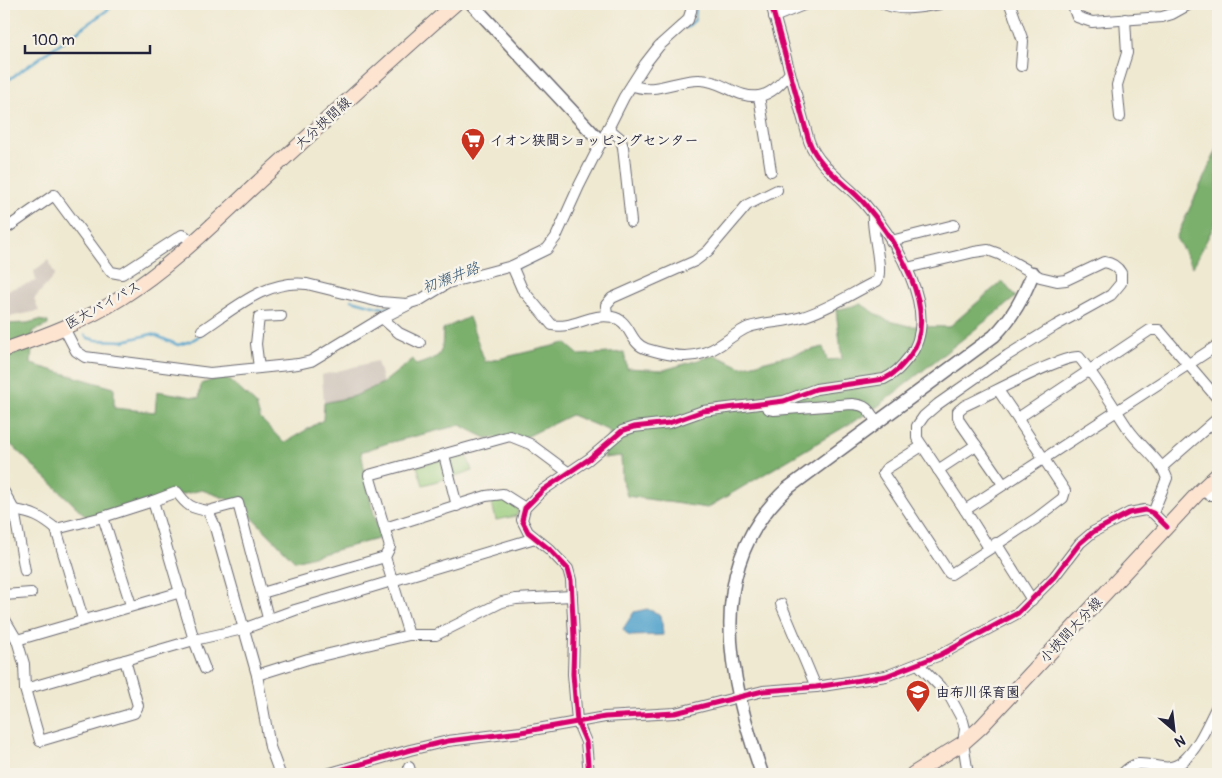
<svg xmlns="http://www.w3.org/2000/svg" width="1222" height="778" font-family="Pangolin,'Klee One',sans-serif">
<rect width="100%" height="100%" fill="#f7f3e8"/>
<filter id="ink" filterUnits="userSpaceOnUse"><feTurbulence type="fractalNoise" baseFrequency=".02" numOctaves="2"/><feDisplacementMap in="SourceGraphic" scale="10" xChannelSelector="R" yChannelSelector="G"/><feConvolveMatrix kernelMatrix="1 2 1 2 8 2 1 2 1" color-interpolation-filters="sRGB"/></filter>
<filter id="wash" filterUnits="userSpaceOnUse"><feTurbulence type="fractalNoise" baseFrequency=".0096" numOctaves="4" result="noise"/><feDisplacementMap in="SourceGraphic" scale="20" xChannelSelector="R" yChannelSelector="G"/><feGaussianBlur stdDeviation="1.12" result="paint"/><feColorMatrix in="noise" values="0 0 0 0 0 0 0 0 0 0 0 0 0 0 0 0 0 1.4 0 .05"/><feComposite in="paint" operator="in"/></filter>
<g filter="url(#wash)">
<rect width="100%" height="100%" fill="#efe9d1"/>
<g fill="#cdc2b9">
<polygon points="48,260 55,275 34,299 39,311 8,317 4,308 4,291 36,281 34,271"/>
<polygon points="377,361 383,383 355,396 324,403 322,375"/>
</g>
<g fill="#98cb7c" stroke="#5d765c">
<polygon points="466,453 472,471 423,485 417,466"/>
<polygon points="501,497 517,508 518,511 516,516 496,520 492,503 492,499"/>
</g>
<g fill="#7aaf6c" stroke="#4e6854">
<polygon points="1218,147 1218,218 1193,267 1176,238"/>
<path d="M1002 281 1016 297 873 410 707 508 627 496 622 479 621 456 604 458 610 431 571 415 526 437 486 438 460 425 388 443 361 452 371 503 381 538 295 561 238 503 202 490 153 501 90 520 4 438V324L27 323 39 320 48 322V325L33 331 31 364 114 388V408L155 412 157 391 199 398 201 384 225 376 256 404 260 418 284 443 323 420 324 403 355 396 383 383 413 359 416 365C443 356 442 356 443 329L469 317 485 362 565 343 579 355 624 352 627 368 664 370 715 355 741 367 823 347 827 360 842 359 836 310 861 304 886 320 909 326 949 327Z"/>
</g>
<polygon fill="#52a3cc" stroke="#3a6284" points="647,609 659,614 662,623 663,635 629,636 623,629 634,612"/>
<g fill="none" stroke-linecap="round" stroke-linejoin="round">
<g stroke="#52a3cc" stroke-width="2.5">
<polyline points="686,28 695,20 696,8"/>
<polyline points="4,83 116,4"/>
<polyline points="517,269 541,257"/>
<polyline points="352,300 377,307 393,308"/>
<polyline points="85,335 88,338 96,340 123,341 152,334 178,345 191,341 204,333"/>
</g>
</g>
</g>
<g filter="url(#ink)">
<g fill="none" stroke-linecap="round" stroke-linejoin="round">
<defs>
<g id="minor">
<path d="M884 4C904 12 920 7 940 4"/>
<polyline points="1010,4 1023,41 1021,66"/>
<polyline points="1072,4 1077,17 1092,22 1162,17 1172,14 1190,4"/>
<polyline points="1213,4 1218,5"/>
<polyline points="774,17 806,4"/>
<path d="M632 85C653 95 678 79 700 80 722 80 737 99 759 96 772 94 782 82 790 73"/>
<polyline points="759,96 771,171"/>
<polyline points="1120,117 1117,85 1127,53 1125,19"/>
<polyline points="608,128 620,138 623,147 631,222"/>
<polyline points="4,230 54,195 111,272 122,274 182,235 185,236 192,242"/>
<polyline points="891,241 954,225"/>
<path d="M512 266 522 289 552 325C572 330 592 312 612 317 631 320 629 344 647 349 674 357 696 361 720 345 729 339 739 331 749 327 766 322 785 322 802 317 829 309 852 293 877 281 884 269 871 231 873 214"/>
<path d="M907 268 974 252 988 250 999 254 1040 277 1057 281 1066 280 1104 262C1112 263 1117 266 1121 273V283L1111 295 1055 326 1008 355 938 404 924 416 917 426V438L965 510 989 548"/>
<polyline points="607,316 606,305 612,298 695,261 708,251 747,205 777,190"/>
<polyline points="382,318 399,333 420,343"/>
<polyline points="64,328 76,351 85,357 210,373 298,364 311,361 382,318 408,305"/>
<path d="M202 330C234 309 266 279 307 284L380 302 407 304 420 300 448 283 512 266 547 249 556 237 579 186 624 97 645 64 659 46 688 20 691 11 692 4"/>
<polyline points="259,368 256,344 259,317 281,316"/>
<polyline points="998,390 1019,421"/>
<path d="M764 404 769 409 774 410 852 404C867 405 869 410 877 423"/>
<polyline points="922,446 886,469 883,473 949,573 951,574 1037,518 1063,498 1065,491 1019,421 1021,416 1150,330 1159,330 1218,399"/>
<polyline points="444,455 457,506"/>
<polyline points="1162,467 1218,418"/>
<polyline points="938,470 976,445"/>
<path d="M1003 484 960 422 958 417V411L964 406C985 397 1061 355 1079 357 1098 380 1113 406 1129 430 1141 447 1160 459 1167 478L1153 513"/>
<polyline points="1202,489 1209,495 1218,495"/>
<path d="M4 492 14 510C33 513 41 517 56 529L103 517 153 501 194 640 205 669"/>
<path d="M153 501 177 492C187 506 191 508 208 511L214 524 257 675 270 747 280 774"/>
<polyline points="14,510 25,571"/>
<polyline points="965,510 1218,345"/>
<polyline points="208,511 238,503 268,618"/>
<polyline points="103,517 131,605"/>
<polyline points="385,528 486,496 503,494 525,508"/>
<polyline points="56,529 83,619"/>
<polyline points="996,543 1032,600"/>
<polyline points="262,593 385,557"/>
<polyline points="4,595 31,593"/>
<polyline points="781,604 816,687"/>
<polyline points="4,618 17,640 24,664 25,689 40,741 134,713 138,706 125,660"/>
<polyline points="409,635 385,557 390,547 369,475 510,436 530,444 569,473"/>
<polyline points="17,640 181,592"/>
<polyline points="918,664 950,697 963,721 965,729 963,743 968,774"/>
<polyline points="257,675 308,659 409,635 436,635 502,602 516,599 572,596"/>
<polyline points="25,689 194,640 243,629 295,610 535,538"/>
<polyline points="409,767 411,774"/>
<polyline points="327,774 410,750 448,741 521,732 605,717 675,713 763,691 816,687 886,676 940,655 1018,613 1054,577 1080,543 1093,532 1129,513 1145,510 1153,513 1167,527"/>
<path d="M589 774 586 742 577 721 573 674 574 637 571 580 568 569 549 549 528 532 522 520 525 508 543 490 589 459 622 431 634 427 669 423 703 411 784 401 816 389 884 379C895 374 901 367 909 357 943 313 894 238 864 203 845 182 819 168 809 141L771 4"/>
<path d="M1122 774C1126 770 1132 765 1138 764 1154 763 1169 774 1183 761 1199 747 1208 723 1218 704"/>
</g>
<g id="tertiary">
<polyline points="472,4 601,142"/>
<path d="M762 774C729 678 702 566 788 488L994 336C1013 317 1023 298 1033 273"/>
</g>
<g id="secondary">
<path d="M4 350C45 336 85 321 121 298 179 261 227 210 277 165 336 111 395 57 455 4"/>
<polyline points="913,774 963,743 981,727 1202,489 1218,474"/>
</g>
</defs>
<use href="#minor" stroke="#6a6870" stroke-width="12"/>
<use href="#tertiary" stroke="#6a6870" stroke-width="15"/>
<use href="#secondary" stroke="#6a6870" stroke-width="16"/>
<use href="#minor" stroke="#fff" stroke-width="10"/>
<use href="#tertiary" stroke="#fff" stroke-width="12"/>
<use href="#secondary" stroke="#fde4d1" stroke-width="14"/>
<defs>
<g id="cycleway">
<polyline points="327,774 410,750 448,741 521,732 605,717 675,713 763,691 816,687 886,676 940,655 1018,613 1054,577 1080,543 1093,532 1129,513 1145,510 1153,513 1167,527"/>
<path d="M589 774 586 742 577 721 573 674 574 637 571 580 568 569 549 549 528 532 522 520 525 508 543 490 589 459 622 431 634 427 669 423 703 411 784 401 816 389 884 379C895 374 901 367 909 357 943 313 894 238 864 203 845 182 819 168 809 141L771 4"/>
</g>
</defs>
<use href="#cycleway" stroke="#f7f3e8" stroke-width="8"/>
<use href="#cycleway" stroke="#d6006c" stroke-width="5"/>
</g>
</g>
<defs>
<symbol id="supermarket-pin" viewBox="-11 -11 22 30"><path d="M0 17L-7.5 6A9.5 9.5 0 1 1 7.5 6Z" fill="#c8321e" stroke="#f7f3e8"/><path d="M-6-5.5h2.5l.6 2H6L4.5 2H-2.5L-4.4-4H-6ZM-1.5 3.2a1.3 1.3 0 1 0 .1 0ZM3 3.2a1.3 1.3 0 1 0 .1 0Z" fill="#fff"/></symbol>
<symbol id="school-pin" viewBox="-11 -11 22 30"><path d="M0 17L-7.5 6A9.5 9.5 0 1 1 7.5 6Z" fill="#c8321e" stroke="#f7f3e8"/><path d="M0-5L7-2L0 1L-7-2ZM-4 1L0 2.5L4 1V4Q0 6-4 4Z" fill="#fff"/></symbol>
</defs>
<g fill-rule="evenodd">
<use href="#supermarket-pin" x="459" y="126" width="28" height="38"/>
<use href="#school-pin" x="904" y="678" width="28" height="38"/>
</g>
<g text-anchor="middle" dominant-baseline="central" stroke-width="5" stroke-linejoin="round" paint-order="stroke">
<g font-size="14" fill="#22223b" stroke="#f7f3e8">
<text transform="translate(323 123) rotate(-42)">大分挾間線</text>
<text transform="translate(103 305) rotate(-29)">医大バイパス</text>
<text transform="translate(1071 630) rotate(-47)">小挾間大分線</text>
</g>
<g font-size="14" font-weight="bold" fill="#22223b" stroke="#f7f3e8" text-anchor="start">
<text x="490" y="140">イオン狭間ショッピングセンター</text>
<text x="936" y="692">由布川保育園</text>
</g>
<g font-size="15" font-style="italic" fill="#355675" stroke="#f7f3e8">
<text transform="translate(451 278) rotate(-21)">初瀬井路</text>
</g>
</g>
<rect width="1222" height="778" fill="none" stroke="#f7f3e8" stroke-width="20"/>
<g transform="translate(1174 730) rotate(152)" stroke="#f7f3e8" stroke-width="4" paint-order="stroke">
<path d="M0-4L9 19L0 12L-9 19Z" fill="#22223b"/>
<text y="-8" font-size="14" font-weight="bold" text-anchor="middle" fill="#22223b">N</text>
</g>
<path d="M25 45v8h125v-8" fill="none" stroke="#22223b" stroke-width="2.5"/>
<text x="32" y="45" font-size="15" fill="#22223b" stroke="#f7f3e8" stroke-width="4" paint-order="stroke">100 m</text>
</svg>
